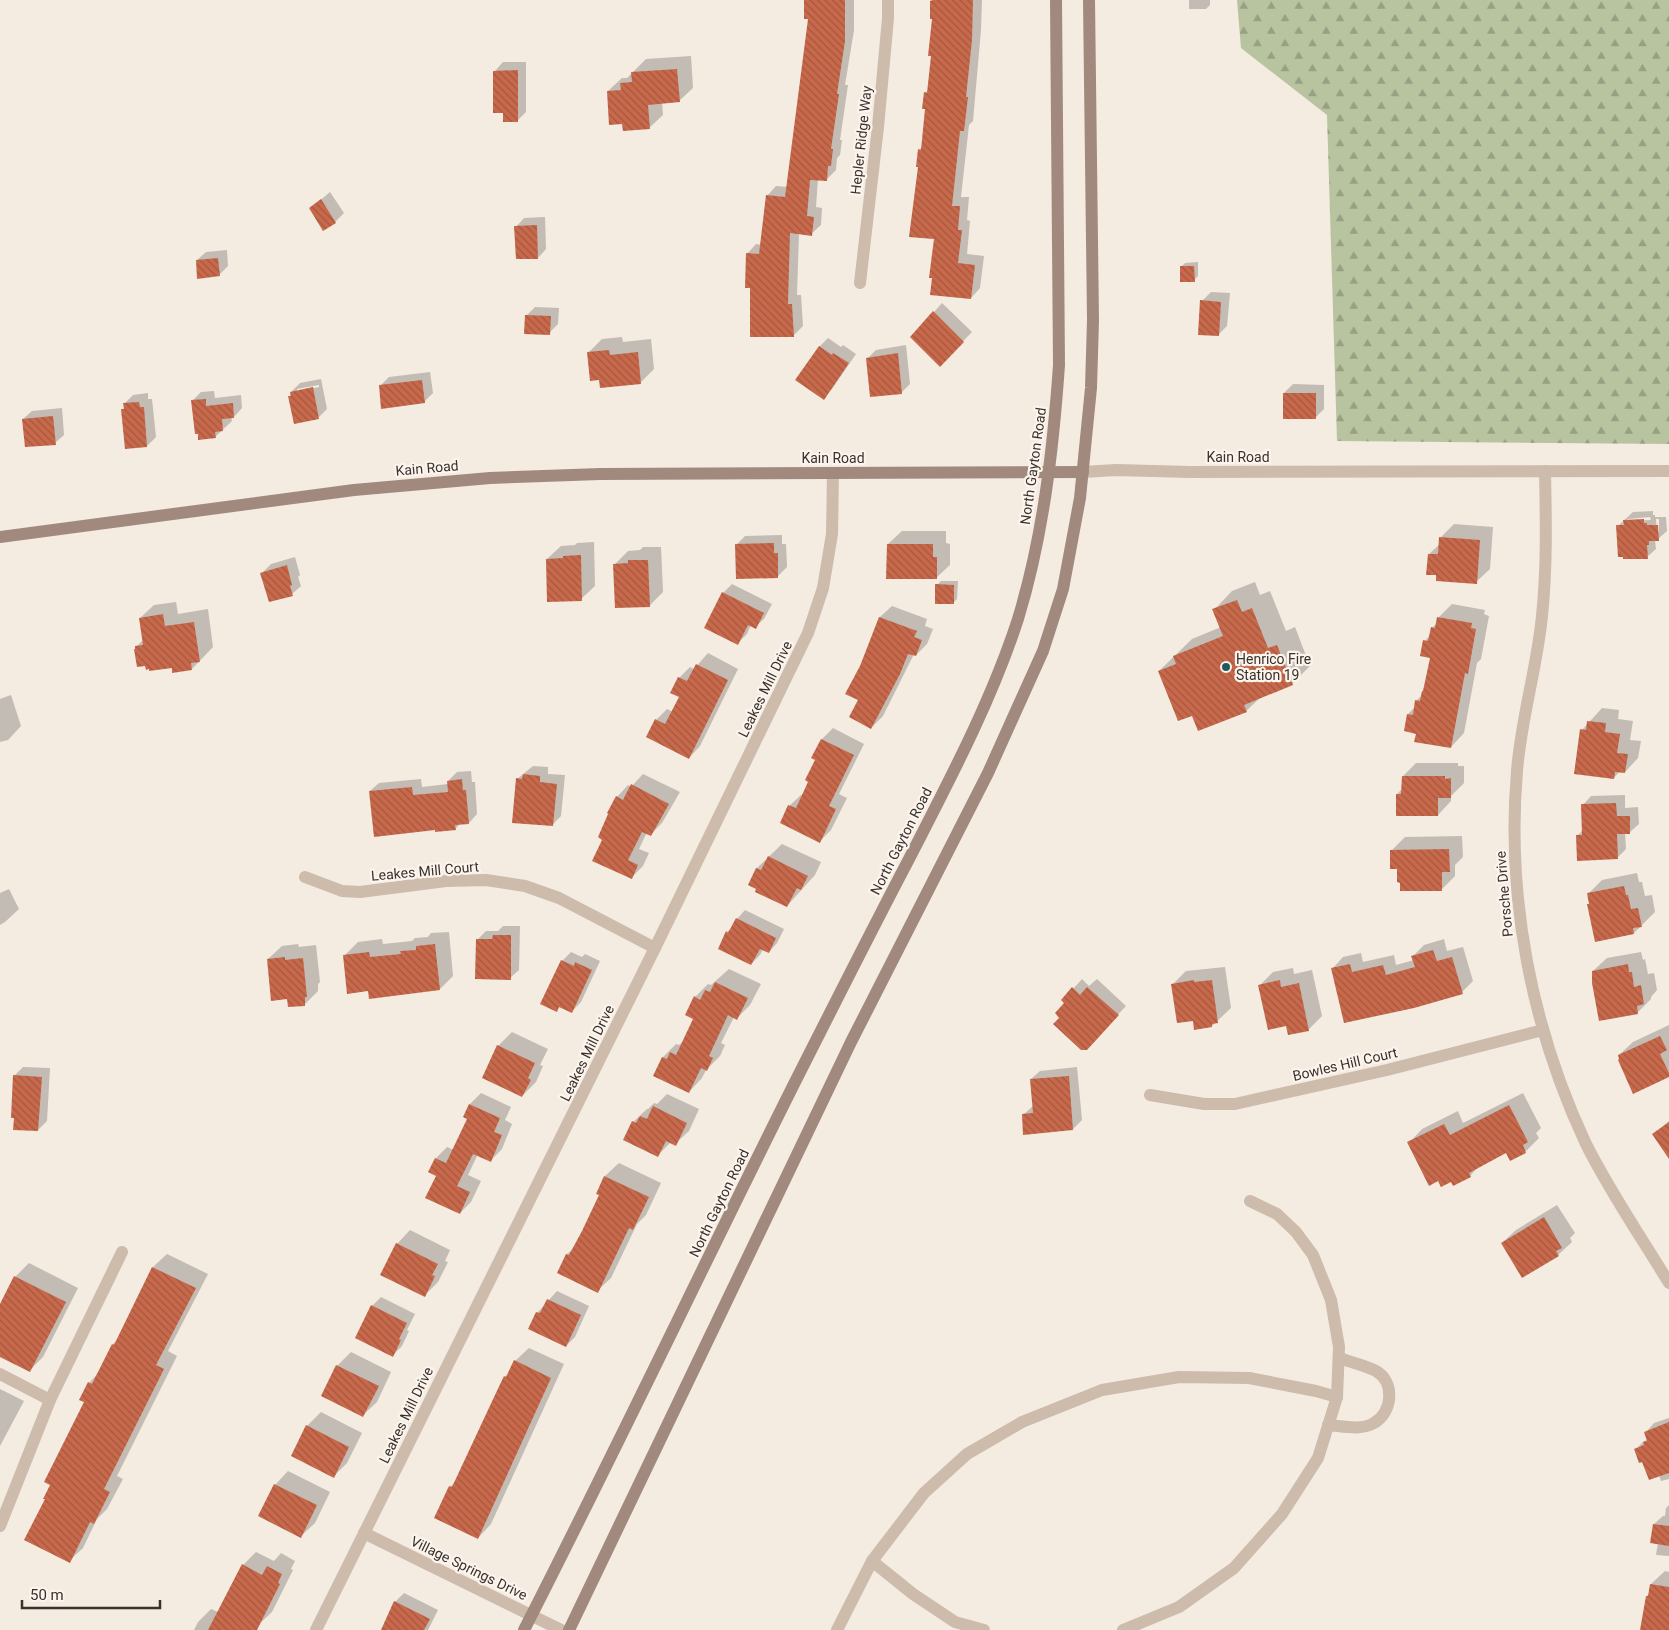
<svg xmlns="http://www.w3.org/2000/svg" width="1669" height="1630" font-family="Roboto,sans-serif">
<defs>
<pattern id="forest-firs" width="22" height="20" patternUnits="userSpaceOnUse" patternTransform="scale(1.25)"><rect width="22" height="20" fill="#b8c4a0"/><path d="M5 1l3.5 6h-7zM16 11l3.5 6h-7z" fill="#97a083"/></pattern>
<pattern id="building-back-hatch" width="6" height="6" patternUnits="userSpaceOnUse" patternTransform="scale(1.25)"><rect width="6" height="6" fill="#c8694b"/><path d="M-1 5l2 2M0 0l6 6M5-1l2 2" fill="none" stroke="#a4573f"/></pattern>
</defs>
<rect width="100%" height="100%" fill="#f4ebe1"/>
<polygon fill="url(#forest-firs)" points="1237,0 1669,0 1669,444 1337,441 1327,115 1241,48"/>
<g fill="#0003" fill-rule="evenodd">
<polygon points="806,0 854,0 854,30 845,85 848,85 840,140 842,140 840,155 837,158 836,170 826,180 818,179 816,207 822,208 821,225 811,234 799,233 797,295 801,295 803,326 793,336 752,287 747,254 756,244 762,245 767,196 776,186 788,187 810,18"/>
<polygon points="932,0 982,0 981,30 973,121 969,125 961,197 969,197 967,220 970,221 967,254 984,256 980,288 971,298 935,238 919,166 919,150 923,146 926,108 925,93 928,90 932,55"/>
<polygon points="1189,0 1210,0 1210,5 1206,9 1189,9"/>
<polygon points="691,56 693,88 679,101 662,102 663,115 649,128 608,91 622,78 627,78 646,59"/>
<polygon points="503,62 526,62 526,112 517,121 504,112 495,71"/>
<polygon points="330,192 344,213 335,222 311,208"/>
<polygon points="545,217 546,249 538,258 516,227 524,218"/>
<polygon points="227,250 228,266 219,275 197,260 206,252"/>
<polygon points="1198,262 1198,276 1194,280 1181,267 1185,263"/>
<polygon points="1211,292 1230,293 1227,326 1218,335 1202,301"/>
<polygon points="942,303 972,332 940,365 912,337"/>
<polygon points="535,307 559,308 558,324 549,333 526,316"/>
<polygon points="622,337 623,342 651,339 654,369 641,382 600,379 588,353 602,339"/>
<polygon points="828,338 841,347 843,345 856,354 832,389 823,398 819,347"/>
<polygon points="906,345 910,384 902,392 867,359 876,350"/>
<polygon points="430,372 433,393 424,402 380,386 389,377"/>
<path d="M321 379 327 409 319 417 290 396 291 392 300 383ZM319 385V387L297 392V389Z"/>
<polygon points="1293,384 1324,385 1324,409 1315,418 1284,393"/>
<polygon points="214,391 215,398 241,395 242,408 234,417 231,417 232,421 215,437 192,401 201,392"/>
<polygon points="148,393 148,399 152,399 156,437 147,446 123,410 125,408 124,404 133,395"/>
<polygon points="62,408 64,435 55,443 23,419 32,411"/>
<path d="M1653 511V515H1655V517H1666L1667 531 1658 539 1655 540 1656 549 1647 557 1618 526 1633 512ZM1650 517 1651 520 1625 521 1628 519ZM1656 519H1659V532L1657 535Z"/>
<polygon points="1454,524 1493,527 1490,569 1476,582 1437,574 1429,554 1440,544 1440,538"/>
<polygon points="902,531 946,531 946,543 950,544 950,565 936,578 888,544"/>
<polygon points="782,535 782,544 786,544 787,567 778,576 736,545 745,536"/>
<polygon points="594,542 595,586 581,599 547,559 561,546 575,545 577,543"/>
<polygon points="643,547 661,547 663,592 649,606 615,564 628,551 640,550"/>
<polygon points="295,557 300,575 298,577 301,586 292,594 262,573 271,564"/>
<polygon points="941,581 958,581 957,599 953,603 937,585"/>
<polygon points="1255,582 1260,595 1270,591 1286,631 1295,627 1310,666 1292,684 1261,697 1246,711 1193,714 1159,671 1192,639 1221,627 1214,610 1232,591"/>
<polygon points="732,584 772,604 764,619 755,627 751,625 747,634 738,643 723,593"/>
<polygon points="176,602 178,614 208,609 213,647 192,669 173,666 136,647 143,640 140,618 154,605"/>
<polygon points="1452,604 1485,610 1484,614 1489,616 1481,659 1477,663 1464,733 1451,747 1417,733 1408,714 1415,707 1416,701 1422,695 1432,657 1425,641 1430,635 1432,628 1438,622 1439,617"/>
<polygon points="892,606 927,619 925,626 933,629 927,644 916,655 914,654 883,716 871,728 860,700 861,667 880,617"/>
<polygon points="708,653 738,669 700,746 689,758 656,720 667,709 673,712 681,697 679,678 690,667 694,669"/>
<polygon points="11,695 21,726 8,740 0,742 0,699"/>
<polygon points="1602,708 1619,710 1618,719 1633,721 1630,740 1641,741 1638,758 1625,772 1620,771 1614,778 1582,730"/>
<polygon points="833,728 864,744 839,794 847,798 831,830 820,841 789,806 801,795 803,796 816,759 822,739"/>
<polygon points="1416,763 1458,763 1458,766 1464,766 1464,783 1451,796 1451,801 1438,815 1397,794 1403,788 1403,776"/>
<polygon points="533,766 548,767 548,774 565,775 561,816 552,825 517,779"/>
<polygon points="471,771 472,782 475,782 477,814 469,823 460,824 455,829 370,791 379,783 421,779 422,787 448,784 448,781 457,772"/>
<polygon points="643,774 680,792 662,823 651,834 647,832 639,849 649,853 643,866 631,878 604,839 617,797 628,785 631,787"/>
<polygon points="1625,795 1625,808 1638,807 1639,824 1630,832 1625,832 1626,849 1617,858 1577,836 1584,829 1583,805 1591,796"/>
<polygon points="1462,836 1463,857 1455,865 1455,876 1442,889 1398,868 1392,850 1405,837"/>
<polygon points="782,844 821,862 815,875 787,906 750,884 757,868"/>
<polygon points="1637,873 1639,882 1642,882 1645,896 1652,895 1655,912 1634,933 1590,903 1589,893 1602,880"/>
<polygon points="9,889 19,909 5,922 0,925 0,893"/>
<polygon points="745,910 784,929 777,943 769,952 763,949 760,955 751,964 727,932 733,926 737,919"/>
<polygon points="503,926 520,926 519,970 510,978 477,940 486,931 498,931"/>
<polygon points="449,932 453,976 440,989 369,990 344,956 358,942 382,939 383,944 412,941 415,938 428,937 431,933"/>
<polygon points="1444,939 1447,951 1463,947 1473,981 1462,992 1413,1007 1333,968 1343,957 1361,953 1363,962 1394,955 1396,965 1414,960 1413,956 1424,945"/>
<polygon points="298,944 299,947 316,945 320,982 318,984 318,991 305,1004 288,998 268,959 282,946"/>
<polygon points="571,952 582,957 585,954 600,961 581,1002 572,1011 561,1006 556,1010 562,961"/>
<polygon points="1641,952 1643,960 1645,959 1648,974 1654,973 1657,990 1651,997 1651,999 1637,1013 1593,971 1607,958"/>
<polygon points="1225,967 1231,1008 1212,1026 1194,1020 1173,984 1186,971"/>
<polygon points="1293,968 1294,974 1312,970 1322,1016 1308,1030 1287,1024 1260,985 1273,972"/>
<polygon points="729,969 761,984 750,1005 737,1018 734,1017 721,1043 725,1045 720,1056 706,1070 702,1078 689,1092 654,1075 663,1057 676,1044 679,1045 684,1041 694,1018 695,997 708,984 711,985"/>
<polygon points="1082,979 1089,986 1097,979 1126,1006 1095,1039 1061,1018 1066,1002 1063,1000"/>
<polygon points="1669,1025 1669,1076 1619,1055 1633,1042"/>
<polygon points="512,1032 548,1049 540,1065 543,1066 536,1082 522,1096 498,1046"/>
<polygon points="23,1067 50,1068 47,1121 38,1130 14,1076"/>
<polygon points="1077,1067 1082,1120 1073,1129 1023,1115 1033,1106 1031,1079 1040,1071"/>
<polygon points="481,1093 511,1107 505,1120 512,1124 502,1149 491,1160 478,1154 468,1175 481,1181 471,1202 460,1213 438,1175 436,1158 447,1147 454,1150 468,1119 464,1117 470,1104"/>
<polygon points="1523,1093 1541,1128 1536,1133 1539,1138 1525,1152 1507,1152 1479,1166 1470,1176 1409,1143 1422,1129 1458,1111 1463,1123"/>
<polygon points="667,1094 699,1109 689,1131 675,1144 671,1142 658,1155 633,1122 647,1109 648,1109 654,1103 657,1104"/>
<polygon points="1669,1121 1669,1143 1654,1134"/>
<polygon points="619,1163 661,1183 646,1215 637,1224 611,1278 597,1291 559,1273 567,1254 575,1247 601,1194 598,1193 605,1176"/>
<polygon points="1557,1205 1575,1233 1570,1238 1572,1242 1558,1255 1502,1243 1516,1230"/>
<polygon points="410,1230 450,1250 445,1261 448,1262 438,1282 424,1296 397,1244"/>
<polygon points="167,1254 208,1274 168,1351 177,1356 117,1476 123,1479 107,1509 97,1519 83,1548 69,1561 46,1499 85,1402 89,1383 99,1372 113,1344 118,1339 153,1267"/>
<polygon points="29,1263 78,1288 43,1357 30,1370 0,1356 0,1322 15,1277"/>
<polygon points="557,1291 589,1306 575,1337 566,1346 530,1328 538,1312"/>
<polygon points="381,1297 415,1314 407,1330 409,1331 402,1346 393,1355 372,1306"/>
<polygon points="529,1348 564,1364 491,1524 478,1538 450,1487 457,1480 505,1377 510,1372 515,1361"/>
<polygon points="351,1352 391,1372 377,1402 363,1415 337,1366"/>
<polygon points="0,1389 24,1401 0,1446"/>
<polygon points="321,1412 362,1433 347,1463 334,1476 307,1426"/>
<polygon points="1669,1418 1669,1479 1661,1481 1659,1475 1643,1460 1635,1450 1644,1441 1647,1440 1646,1432 1654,1423"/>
<polygon points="288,1471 330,1492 315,1523 301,1536 275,1485"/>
<polygon points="1669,1505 1669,1556 1656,1555 1658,1543 1654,1524 1663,1516 1665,1516 1666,1508"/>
<polygon points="256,1552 274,1561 281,1553 295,1561 291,1569 293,1570 272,1612 258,1625 245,1630 194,1630 198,1622 211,1609 218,1612 243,1565"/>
<polygon points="1665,1571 1669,1572 1669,1630 1641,1630 1647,1596 1649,1594 1651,1584"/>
<polygon points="404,1593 438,1610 428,1630 383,1630 395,1602"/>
</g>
<g fill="url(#building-back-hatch)">
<polygon points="804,0 845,0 845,41 837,94 839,94 831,149 833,149 831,166 828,166 827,181 810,180 807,216 814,217 812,236 790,233 788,304 792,304 794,337 750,337 750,288 745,288 746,253 759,254 766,195 785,197 808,19 804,19"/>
<polygon points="933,0 973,0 972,40 966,97 968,97 964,131 960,131 952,206 960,206 958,230 962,230 958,263 975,265 971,299 930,295 932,278 929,278 934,239 909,237 918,167 916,167 918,149 921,150 925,109 922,109 924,92 927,93 931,56 928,56 932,19 930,19 930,1"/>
<polygon points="677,69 680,102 648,105 650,129 623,131 622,124 609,125 607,91 621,90 620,83 632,82 631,72"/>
<polygon points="518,70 518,122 503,122 503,113 493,113 493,71"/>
<polygon points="321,199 336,223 323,231 309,208"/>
<polygon points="537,225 538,259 516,259 514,226"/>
<polygon points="218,258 220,276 197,279 196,260"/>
<polygon points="1180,266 1194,266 1195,282 1180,282"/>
<polygon points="1200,300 1221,302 1219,336 1198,335"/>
<polygon points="933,311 964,342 940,367 910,337"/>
<polygon points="525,315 551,316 550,335 524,334"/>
<polygon points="819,346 832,355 833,353 849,363 824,400 795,380"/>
<polygon points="609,350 610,355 638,352 641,384 600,388 599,380 590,381 587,352"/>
<polygon points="898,353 902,394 870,397 866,358"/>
<polygon points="422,380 425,403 381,409 379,385"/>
<polygon points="313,387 319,419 294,424 288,396 291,396 290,392"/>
<rect x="1283" y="393" width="33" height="26"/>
<polygon points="206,399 206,406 233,403 234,418 222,419 223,431 215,432 216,438 198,440 198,434 195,434 191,400"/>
<polygon points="139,402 140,407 144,407 147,447 125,449 121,409 124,409 123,403"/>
<polygon points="53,416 56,445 25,447 22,419"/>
<polygon points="1644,519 1644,523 1647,523 1647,525 1658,525 1659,541 1649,541 1649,545 1647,545 1648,559 1623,559 1623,557 1618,557 1616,525 1624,525 1623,520"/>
<polygon points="1439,537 1480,540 1477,584 1436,581 1436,575 1426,575 1428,554 1438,554"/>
<polygon points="774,543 774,553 778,553 778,578 736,579 735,544"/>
<polygon points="887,544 933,544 933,557 937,557 937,579 886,579"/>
<polygon points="581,555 582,601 547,602 546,559 563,558 563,556"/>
<polygon points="628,560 648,560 650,607 615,608 613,564 628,563"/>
<polygon points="287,565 292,585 290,586 293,596 269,602 260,573"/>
<polygon points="935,584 954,585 954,604 935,604"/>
<polygon points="722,592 764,613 756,629 748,625 738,645 704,628"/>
<polygon points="1237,600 1242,612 1252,608 1268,648 1277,645 1293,685 1244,705 1247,712 1198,731 1192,716 1178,721 1158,671 1176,664 1173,656 1223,636 1212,609"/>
<polygon points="163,614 165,626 194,622 200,662 191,663 192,670 172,673 172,668 149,671 149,669 146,670 145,666 137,667 134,649 135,649 135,646 143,645 139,618"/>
<polygon points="879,617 917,631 914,637 922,640 916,656 908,654 900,674 871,729 849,717 858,700 845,694 860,666"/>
<polygon points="1437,617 1472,623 1471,628 1476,629 1468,674 1465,673 1451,748 1414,742 1416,734 1404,731 1407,714 1413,715 1415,700 1420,701 1422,691 1423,691 1430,658 1420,656 1423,640 1428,641 1431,627 1435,628"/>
<polygon points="696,664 728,680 689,759 646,737 655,719 665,724 679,697 670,693 678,677 687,681"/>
<polygon points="1587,721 1606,723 1605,732 1620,734 1617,753 1628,754 1625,773 1615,772 1614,779 1574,774 1580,729 1586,730"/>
<polygon points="821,739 854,755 829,806 836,809 820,843 780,823 788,805 796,808 808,782 805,780 815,760 811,758"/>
<polygon points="523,774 540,776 540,782 557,784 553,826 512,823 516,778 522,779"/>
<polygon points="1402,776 1445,776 1445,779 1451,778 1451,798 1438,798 1438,816 1396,816 1396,794 1401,794"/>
<polygon points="462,779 463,790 466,790 469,824 455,825 456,830 435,832 435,830 374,837 369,791 412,787 413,795 448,792 447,781"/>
<polygon points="631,784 669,804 651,836 642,832 628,860 638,865 632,879 592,861 602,840 598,837 608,814 607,813 616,796 623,800"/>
<polygon points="1616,803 1617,816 1630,816 1630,834 1617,834 1618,859 1577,861 1576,835 1582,835 1581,804"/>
<polygon points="1449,849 1450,872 1442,872 1442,891 1400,891 1400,883 1397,882 1397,869 1390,869 1390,850"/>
<polygon points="768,856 808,876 801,890 797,888 787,907 755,892 756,889 748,885 756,868 761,870"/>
<polygon points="1624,886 1626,895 1628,895 1631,909 1638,908 1642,927 1633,928 1634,934 1595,942 1587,904 1589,904 1587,893"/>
<polygon points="736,918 776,938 769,953 760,949 751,965 718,949 726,931 728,933"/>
<polygon points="493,935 511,935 511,980 475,979 476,939 492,939"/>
<polygon points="435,944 440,990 369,999 368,991 347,994 343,955 369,952 370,957 401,954 400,951 416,950 416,946"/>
<polygon points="1433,950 1437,961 1452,957 1463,994 1414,1008 1344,1023 1331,968 1350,964 1352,972 1383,965 1386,975 1415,967 1411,956"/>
<polygon points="285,957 285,960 303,958 307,997 305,997 305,1006 288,1007 287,999 271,1001 267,959"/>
<polygon points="561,960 574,966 575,962 592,970 572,1013 559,1007 557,1012 540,1004"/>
<polygon points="1628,964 1629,972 1632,972 1634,987 1641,985 1644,1004 1637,1006 1638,1014 1599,1021 1592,983 1592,971"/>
<polygon points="1194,980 1194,982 1212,980 1218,1023 1212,1024 1212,1027 1194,1030 1193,1021 1177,1023 1171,984"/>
<polygon points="1280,980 1281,987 1299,983 1309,1031 1288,1035 1286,1026 1268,1030 1258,985"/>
<polygon points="715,982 748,998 737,1020 728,1015 709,1056 713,1058 707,1071 701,1068 689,1093 653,1076 662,1057 667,1059 670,1052 676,1055 693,1019 685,1015 694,996 700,1000 705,990 710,992"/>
<polygon points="1072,987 1080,995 1087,987 1119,1015 1087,1050 1081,1050 1053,1024 1059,1018 1055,1013 1064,1003 1061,1000"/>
<polygon points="1660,1036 1667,1050 1660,1054 1669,1073 1669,1077 1633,1094 1618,1060 1619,1059 1618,1055"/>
<polygon points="497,1045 535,1063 528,1078 531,1080 522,1097 482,1078"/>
<polygon points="13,1075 42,1077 38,1131 13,1130 14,1118 11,1118"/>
<polygon points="1069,1076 1073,1130 1023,1135 1022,1114 1033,1113 1030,1079"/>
<polygon points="469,1104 500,1118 494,1132 502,1135 491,1162 473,1154 457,1186 470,1192 460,1214 425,1198 436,1176 428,1172 435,1158 446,1163 467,1119 463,1117"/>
<polygon points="1509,1105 1528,1142 1523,1145 1526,1153 1510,1161 1506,1153 1469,1173 1471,1177 1453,1186 1451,1182 1441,1187 1438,1181 1429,1186 1407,1142 1444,1124 1450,1135"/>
<polygon points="653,1106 687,1123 676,1146 666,1141 658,1157 623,1140 632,1121 636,1123 640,1116 647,1119"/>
<polygon points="1669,1122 1669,1159 1652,1134"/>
<polygon points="604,1176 649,1197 633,1230 629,1228 598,1293 557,1273 566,1254 569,1255 582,1231 599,1195 596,1194"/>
<polygon points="1544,1217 1562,1248 1556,1251 1559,1256 1522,1278 1501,1243"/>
<polygon points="396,1243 438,1264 432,1275 435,1276 425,1297 380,1275"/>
<polygon points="152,1267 196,1288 156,1365 164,1369 104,1489 110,1492 94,1524 90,1522 70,1563 24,1540 45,1499 43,1499 50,1485 44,1482 84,1402 79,1400 88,1382 92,1384 112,1344 114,1345"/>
<polygon points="14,1276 66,1302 30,1372 0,1357 0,1304"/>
<polygon points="547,1299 581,1315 566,1347 528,1329 536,1312 540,1313"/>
<polygon points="371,1305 407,1323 399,1339 401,1340 393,1357 355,1338"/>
<polygon points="514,1360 551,1378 478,1539 434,1518 449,1486 452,1487 495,1395 504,1376 506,1377"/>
<polygon points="336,1365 379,1386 363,1417 321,1396"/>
<polygon points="1669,1422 1669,1473 1649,1480 1642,1462 1639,1463 1634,1449 1644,1445 1643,1442 1647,1441 1644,1432"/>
<polygon points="306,1425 349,1447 334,1478 291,1456"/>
<polygon points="274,1484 317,1505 301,1538 258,1516"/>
<polygon points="1653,1524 1669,1526 1669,1546 1650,1543"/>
<polygon points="242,1564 262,1575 267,1566 282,1574 278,1583 280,1584 257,1630 208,1630"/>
<polygon points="1650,1584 1669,1587 1669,1630 1640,1630 1646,1596 1648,1596"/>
<polygon points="394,1601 430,1619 424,1630 381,1630"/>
</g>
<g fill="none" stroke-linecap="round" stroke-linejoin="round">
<g stroke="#cdbbac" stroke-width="12">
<polyline points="860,283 878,127 888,18 888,0"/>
<path d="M1545 471C1546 519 1547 568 1542 616 1537 668 1521 719 1517 771 1506 898 1532 1029 1586 1144 1610 1192 1641 1237 1669 1283"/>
<polyline points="1083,472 1116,470 1190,472 1669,471"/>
<polyline points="305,877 342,891 360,892 446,881 486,880 525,886 559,898 655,948"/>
<polyline points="1150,1095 1204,1104 1235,1104 1387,1070 1543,1030"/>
<polyline points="0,1374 50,1400 0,1526"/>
<polyline points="50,1400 122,1252"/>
<path d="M1328 1425C1342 1426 1361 1431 1374 1423 1393 1412 1395 1382 1376 1371 1365 1365 1350 1362 1339 1358"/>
<polyline points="364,1533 561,1630"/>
<polyline points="872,1561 913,1594 955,1622 984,1630"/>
<polyline points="316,1630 655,948 808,633 823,588 832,534 833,473"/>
<polyline points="837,1630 872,1561 924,1493 967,1454 1022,1422 1102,1390 1179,1377 1249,1378 1316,1391 1337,1397"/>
<polyline points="1123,1630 1179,1607 1234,1568 1282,1514 1318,1458 1337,1397 1339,1347 1331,1300 1313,1255 1296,1232 1277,1214 1250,1201"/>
</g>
<g stroke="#a18a7d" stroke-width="12">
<polyline points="0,537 354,490 490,478 600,474 1083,472"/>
<path d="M524 1630C616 1450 702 1268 792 1088 831 1011 869 935 909 859 949 781 991 702 1018 619 1043 537 1053 451 1059 365L1056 0"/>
<polyline points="569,1630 851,1042 988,773 1043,651 1063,589 1080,498 1091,388 1093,320 1089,0"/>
</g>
</g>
<circle fill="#1f5a5e" stroke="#fbf5ee" stroke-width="2" cx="1226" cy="667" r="5"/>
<g text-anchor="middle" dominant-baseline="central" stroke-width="4.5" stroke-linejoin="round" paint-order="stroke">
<g font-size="14" fill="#3b302b" stroke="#fbf5ee">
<text transform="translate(861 140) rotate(-84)">Hepler Ridge Way</text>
<text x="1238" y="457">Kain Road</text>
<text x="833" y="458">Kain Road</text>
<text transform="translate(1033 466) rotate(-82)">North Gayton Road</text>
<text transform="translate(427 468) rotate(-5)">Kain Road</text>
<text transform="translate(765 689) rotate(-64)">Leakes Mill Drive</text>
<text transform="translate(901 841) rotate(-63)">North Gayton Road</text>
<text transform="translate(425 871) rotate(-5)">Leakes Mill Court</text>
<text transform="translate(1504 894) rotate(-95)">Porsche Drive</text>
<text transform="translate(587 1053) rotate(-64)">Leakes Mill Drive</text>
<text transform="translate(1345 1064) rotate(-13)">Bowles Hill Court</text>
<text transform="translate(719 1203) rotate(-64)">North Gayton Road</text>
<text transform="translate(406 1415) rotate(-64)">Leakes Mill Drive</text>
<text transform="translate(469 1568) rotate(26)">Village Springs Drive</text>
</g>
<g font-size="14" fill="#3b302b" stroke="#fbf5ee" text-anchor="start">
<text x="1236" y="659">Henrico Fire<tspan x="1236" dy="16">Station 19</tspan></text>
</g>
</g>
<path d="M22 1600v8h138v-8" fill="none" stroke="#3b302b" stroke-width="2.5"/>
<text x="30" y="1600" font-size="15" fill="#3b302b" stroke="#fbf5ee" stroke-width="4" paint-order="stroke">50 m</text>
</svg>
